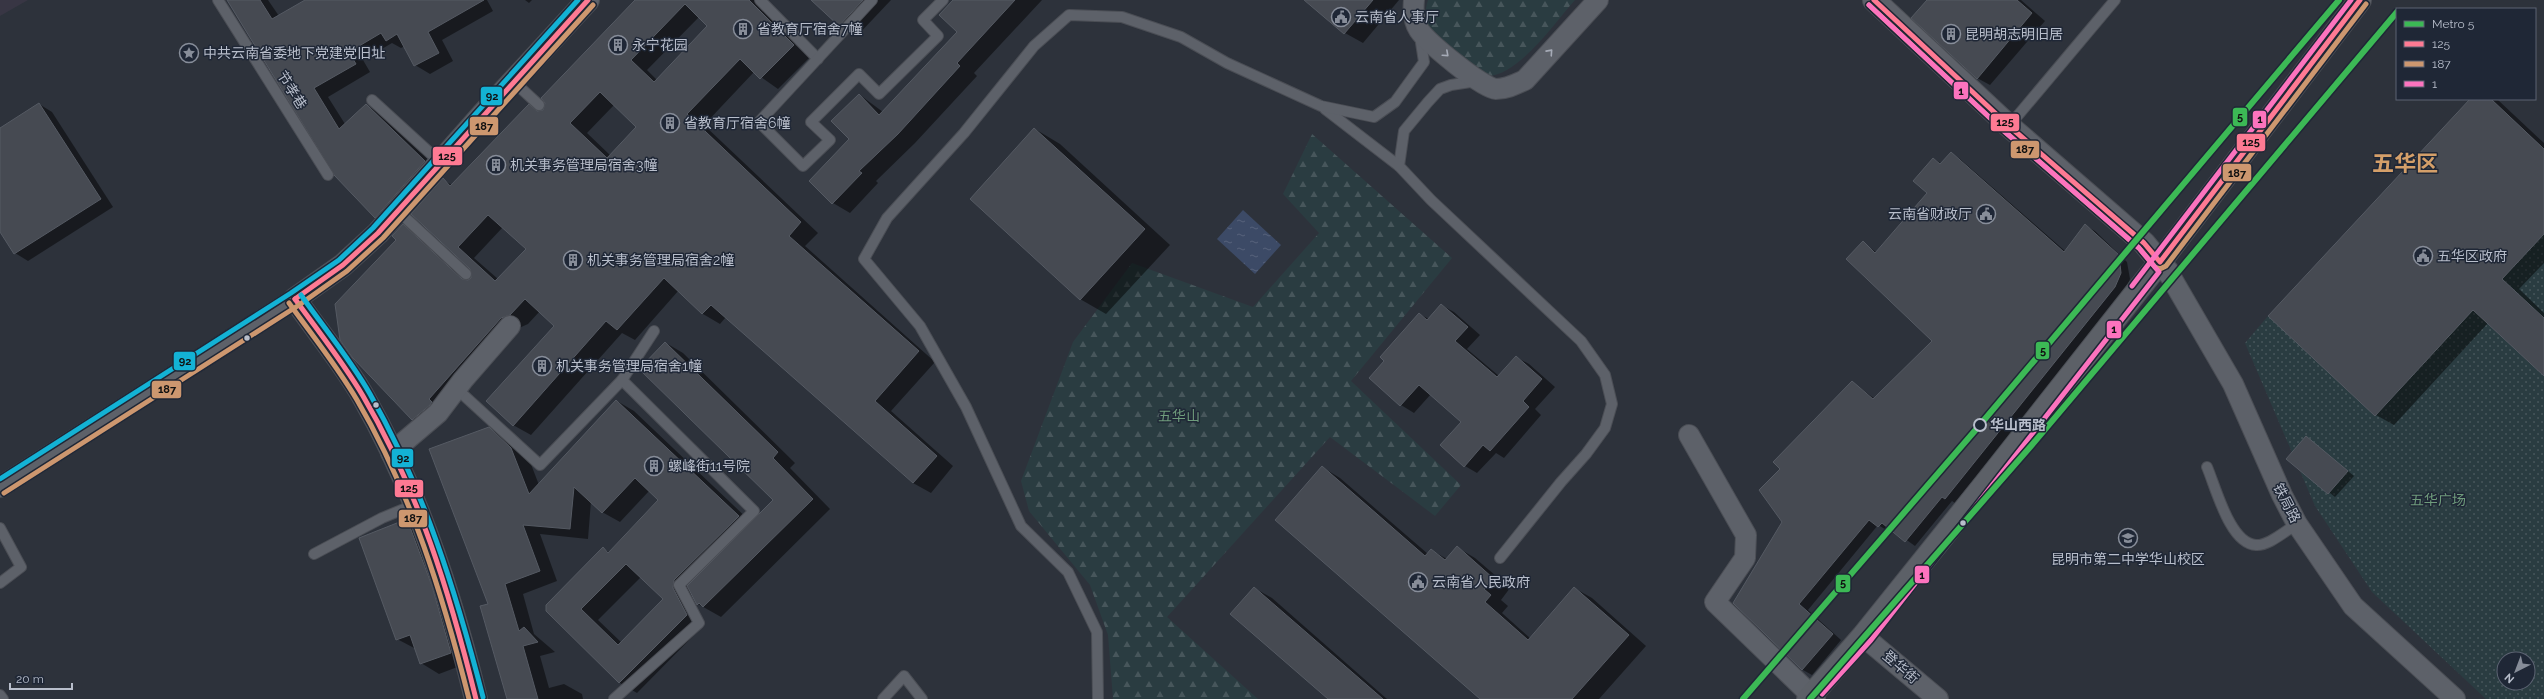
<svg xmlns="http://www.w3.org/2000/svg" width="2544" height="699" font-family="Raleway,'Noto Sans SC',sans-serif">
<defs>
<pattern id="forest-firs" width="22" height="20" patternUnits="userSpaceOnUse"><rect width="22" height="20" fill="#2a3c41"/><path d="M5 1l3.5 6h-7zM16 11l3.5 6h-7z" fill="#47565b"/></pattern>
<pattern id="park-dots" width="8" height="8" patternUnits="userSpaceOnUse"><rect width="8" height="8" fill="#2a3c41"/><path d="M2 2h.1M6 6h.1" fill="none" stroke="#47565b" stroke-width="1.8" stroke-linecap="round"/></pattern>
<pattern id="water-ripples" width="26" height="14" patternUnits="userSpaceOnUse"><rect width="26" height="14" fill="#3c4a66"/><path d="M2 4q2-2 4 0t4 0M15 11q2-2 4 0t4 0" fill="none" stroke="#56627b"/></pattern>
</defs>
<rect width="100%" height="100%" fill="#2d323b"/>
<polygon fill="#383644" points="0,0 28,0 0,16"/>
<g fill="url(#forest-firs)">
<path d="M1428 0H1575C1556 21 1513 84 1482 75 1474 73 1453 50 1445 43 1430 29 1421 23 1428 0Z"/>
<polygon points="1312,134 1452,258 1351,381 1461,485 1435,516 1330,437 1167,617 1258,699 1113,699 1108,635 1090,585 1029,511 1021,481 1073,342 1132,263 1253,307 1319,233 1283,194"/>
</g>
<g fill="url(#park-dots)" fill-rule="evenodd">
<polygon points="2544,234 2544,318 2502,279"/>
<path d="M2473 310 2543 375 2544 374V699H2486L2372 592 2315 506 2245 343 2268 316 2375 416ZM2504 659H2528V683H2504Z"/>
</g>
<polygon fill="url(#water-ripples)" points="1243,210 1281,245 1255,274 1217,239"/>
<g fill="#0007" fill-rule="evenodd">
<polygon points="229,0 268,0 279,16 307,0 487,0 493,11 442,40 453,61 430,74 415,65 405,46 401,48 392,43 363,60 370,72 328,97 345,124 366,105 381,114 439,170 390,225 375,217"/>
<polygon points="525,0 532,0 529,3"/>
<path d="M637 0H755L811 56 778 89 754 72 704 125 818 233 805 246 935 362 891 411 953 466 931 493 913 483 726 317 720 324 703 314 679 290 635 340 622 333 531 435 513 425 555 326 540 311 528 324 519 328 430 429 413 419 397 240 403 225 420 235 468 280H471V269L413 214 443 180 452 185 529 106 539 112 544 110ZM699 17 708 26 657 80 647 70ZM614 105 637 127 611 156 587 133ZM503 227 527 249 498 279 474 258Z"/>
<polygon points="825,0 891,0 857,36 839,26"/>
<polygon points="955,0 1042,0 974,73 977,76 915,143 876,181 878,183 850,213 833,203 860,95 883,112 958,32"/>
<polygon points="1305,0 1399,0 1363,43 1345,33"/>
<polygon points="1928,0 2021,0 2045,21 1990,85 1977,78"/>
<polygon points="2471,99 2498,100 2544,143 2544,263 2519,289 2544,313 2544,375 2488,323 2394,425 2376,415 2270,316"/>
<polygon points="39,104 52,112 113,207 28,261 15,253 0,230 0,129"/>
<polygon points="1035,129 1060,144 1170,245 1106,314 1080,299"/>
<polygon points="1951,153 1960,159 2065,251 2086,226 2095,231 2127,262 2130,279 2124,292 1955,503 1952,501 1915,546 1890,528 1888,531 1878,525 1808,610 1841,640 1812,675 1803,670 1734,603 1784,522 1781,469 1852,382 1875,399 1934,341 1863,243 1876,252 1929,193 1934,159 1942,164"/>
<polygon points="1441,305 1454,312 1480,335 1467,349 1499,376 1516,357 1529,364 1555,387 1535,409 1541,415 1504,458 1496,453 1477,473 1465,466 1462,422 1431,394 1414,413 1401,405 1370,378 1386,361 1419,314 1429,319"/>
<path d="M666 343 683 353 795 463 790 468 830 509 721 617 698 604 692 593 691 599 704 625 637 693 620 683 547 611 603 549 609 552 659 499 650 490 620 522 602 512 591 501 588 539 540 534 557 581 523 594 534 634 555 652 540 656 549 688 564 684 582 694 583 699H508L489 604V428L506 438 529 459 539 485 617 401 634 411 752 523 774 500ZM641 577 665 599 622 643 598 620Z"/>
<polygon points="2306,437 2354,476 2335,497 2288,459"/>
<polygon points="1322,467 1340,478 1428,554 1431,550 1447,559 1458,548 1475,558 1510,588 1501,600 1508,606 1502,613 1530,638 1574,588 1592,598 1646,646 1599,699 1482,699"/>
<polygon points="407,520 425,530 468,663 439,674 421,663 416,649 397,639"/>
<polygon points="1254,588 1272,598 1387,699 1330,699"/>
</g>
<g fill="#464a52" stroke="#555a63" fill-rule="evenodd">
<polygon points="227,0 260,0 272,19 305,0 484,0 428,32 439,53 414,66 397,34 386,41 381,33 349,52 356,64 314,88 339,129 366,104 425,161 375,218 334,175"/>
<path d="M635 0H749L794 45 760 79 740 59 687 114 801 222 789 236 919 351 875 401 937 456 913 483 711 305 702 314 664 278 617 330 606 321 513 426 486 401 554 326 525 299 510 315 501 318 429 399 432 402 430 405 412 420 352 357 340 340 335 304 396 240 392 236 403 224 462 279 468 280 471 278 470 269 411 214 443 178 450 186 529 104 537 111 543 110 545 103 541 98ZM685 4 707 26 654 82 631 60ZM600 92 636 127 607 158 570 123ZM488 215 526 249 495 281 458 247Z"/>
<polygon points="811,0 863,0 839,26"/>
<polygon points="953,0 1015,0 957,63 960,66 898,134 859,171 862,173 832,204 809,181 849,139 831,121 859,94 879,115 957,32 939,15"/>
<polygon points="1304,0 1373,0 1344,34"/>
<polygon points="1927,0 2017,0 2032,13 1977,79 1911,18"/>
<polygon points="2470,99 2491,99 2544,149 2544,234 2502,279 2544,318 2544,376 2473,310 2375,416 2268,316"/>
<polygon points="39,103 101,199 14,254 0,232 0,128"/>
<polygon points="1034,128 1145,229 1080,300 970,199"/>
<polygon points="1951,152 2064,252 2085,224 2119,255 2121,273 2115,287 1945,499 1942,497 1905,542 1882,523 1878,527 1869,520 1799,604 1833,634 1802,670 1733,603 1782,522 1759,490 1780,469 1773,462 1852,381 1873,399 1932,341 1846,259 1863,241 1875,253 1927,193 1913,181 1933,158 1940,164"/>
<polygon points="1441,304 1468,327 1455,341 1497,377 1516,356 1542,379 1523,401 1529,407 1490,451 1483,445 1464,467 1440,445 1461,422 1419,385 1400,406 1369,378 1384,361 1380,357 1419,313 1427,320"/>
<polygon points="665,342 778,452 773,458 813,499 703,607 699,603 697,605 687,586 773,500 639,369"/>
<path d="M616 400 739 516 674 580 673 588 687 615 619 683 546 611V605L603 547 608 553 658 500 635 478 602 513 574 487 570 529 523 525 540 571 505 584 519 631 524 627 538 642 523 646 538 699H507L480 606 488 604 429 449 489 427 511 448 529 494ZM626 564 663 599 618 645 581 609Z"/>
<polygon points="2306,436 2348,471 2328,494 2286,459"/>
<polygon points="1322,466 1425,556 1431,549 1445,560 1457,546 1493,578 1484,589 1491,595 1485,602 1528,640 1574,587 1629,635 1572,699 1480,699 1275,520"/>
<polygon points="407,519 432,586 451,653 420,664 410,635 396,640 359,538"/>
<polygon points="1254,587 1383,699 1328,699 1230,614"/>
</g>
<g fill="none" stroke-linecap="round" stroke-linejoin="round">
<defs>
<g id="service">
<polyline points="218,0 328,175"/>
<polyline points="760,0 818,59"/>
<polyline points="872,0 759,122 803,166 830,140 811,122 859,74 879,94 938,36 923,20 943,0"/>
<polyline points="513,81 539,105"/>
<polyline points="1477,81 1451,85 1440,89 1428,102 1404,131 1399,166 1431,200 1581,341 1605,375 1612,404 1605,428 1586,454 1561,482 1500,558"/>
<polyline points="372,100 441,163"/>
<polyline points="1325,109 1399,166"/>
<polyline points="2009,126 2115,0"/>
<polyline points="398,211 466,274"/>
<polyline points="458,390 540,465 622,380"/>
<path d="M2207 467C2216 488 2230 544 2256 545 2269 546 2286 530 2297 524"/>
<polyline points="0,528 21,567 0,583"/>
<polyline points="314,554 382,518 416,504"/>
<polyline points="0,695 3,699"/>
<polyline points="614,699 699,623 679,585 754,511 622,380 654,331"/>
<polyline points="883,699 904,676 922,699"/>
<polyline points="1098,699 1097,632 1068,572 1021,526 966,407 920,326 864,259 887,218 964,133 1034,46 1069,15 1122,17 1181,37 1227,63 1321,106 1374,117 1395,102 1424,62 1420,36"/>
</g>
<g id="minor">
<path d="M1414 0C1413 10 1413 21 1419 30 1427 42 1482 88 1496 89 1507 89 1516 84 1525 80L1598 0"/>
<polyline points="2168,272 2233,384 2282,495 2297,524 2353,606 2455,699"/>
<polyline points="1689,435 1746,535 1745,558 1715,602 1815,699"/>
<polyline points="391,453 438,413 463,380 510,326"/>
<polyline points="0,487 295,299"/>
<polyline points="1863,636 1938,699"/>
</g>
<g id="tertiary">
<polyline points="1874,0 2009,126 2144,243 2168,272"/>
<path d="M476 699C451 595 417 491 364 398 345 364 317 331 295 299L343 265 378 233 483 114 588 0"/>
</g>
<polyline id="secondary" points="1808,699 1863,636 1985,484 2160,262 2360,0"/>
</defs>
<use href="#service" stroke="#4b4e55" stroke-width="12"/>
<use href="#minor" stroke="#4b4e55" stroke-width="22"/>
<use href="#tertiary" stroke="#4b4e55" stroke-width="24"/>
<use href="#secondary" stroke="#4b4e55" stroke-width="24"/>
<use href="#service" stroke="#5d6169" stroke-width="10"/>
<use href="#minor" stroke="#5d6169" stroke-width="20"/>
<use href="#tertiary" stroke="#5d6169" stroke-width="22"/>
<use href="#secondary" stroke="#5c6067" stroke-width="22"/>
<defs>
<g id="bus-1">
<polyline points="1874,0 2009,126 2144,243 2160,262 2360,0"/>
<path d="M295 299C318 331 343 362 363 396 418 489 450 594 476 699"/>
<polyline points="295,299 343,265 378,233 588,0"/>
</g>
<g id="bus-2">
<polyline points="1869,5 2004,131 2139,248 2155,267 2160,269 2166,266 2366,4"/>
<path d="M289 303C312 335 337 366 357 400 411 492 443 596 469 699"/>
<polyline points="4,493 299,305 347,271 383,238 593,5"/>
</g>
<g id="bus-3">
<polyline points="2132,286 2351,0"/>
<polyline points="1822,694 1871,640 2159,272 2139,248 2004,131 1869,5"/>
</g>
<g id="bus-4">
<path d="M301 295C324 328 350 359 370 394 424 489 456 592 483 697"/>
<polyline points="0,479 291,293 339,260 373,228 578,0"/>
</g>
</defs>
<use href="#bus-1" stroke="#1f2736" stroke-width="8"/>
<use href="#bus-2" stroke="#1f2736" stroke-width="8"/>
<use href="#bus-3" stroke="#1f2736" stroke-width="8"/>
<use href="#bus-4" stroke="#1f2736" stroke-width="8"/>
<use href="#bus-1" stroke="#fe7a93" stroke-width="5"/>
<use href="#bus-2" stroke="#cd976f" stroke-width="5"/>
<use href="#bus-3" stroke="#fc73be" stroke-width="5"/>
<use href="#bus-4" stroke="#13b2d5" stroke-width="5"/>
<defs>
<g id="metro-1">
<polyline points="1743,699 1979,426 2339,0"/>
<polyline points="1810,699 2031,446 2397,12"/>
</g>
</defs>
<use href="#metro-1" stroke="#1f2736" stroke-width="9"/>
<use href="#metro-1" stroke="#3cb955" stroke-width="6"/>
</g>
<defs><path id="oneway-chevron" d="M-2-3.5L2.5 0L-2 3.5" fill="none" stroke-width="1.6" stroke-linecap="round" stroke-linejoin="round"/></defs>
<g stroke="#a6abb7">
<use href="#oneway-chevron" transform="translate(1550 52) rotate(-48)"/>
<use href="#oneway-chevron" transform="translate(1446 54) rotate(42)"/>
</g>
<defs>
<symbol id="civic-ring" viewBox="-11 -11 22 22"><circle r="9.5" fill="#1f2736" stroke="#878d99" stroke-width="1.5"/><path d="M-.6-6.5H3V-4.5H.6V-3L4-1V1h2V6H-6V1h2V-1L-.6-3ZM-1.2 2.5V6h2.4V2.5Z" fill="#878d99"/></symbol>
<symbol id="building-ring" viewBox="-11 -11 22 22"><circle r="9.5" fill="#1f2736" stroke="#878d99" stroke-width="1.5"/><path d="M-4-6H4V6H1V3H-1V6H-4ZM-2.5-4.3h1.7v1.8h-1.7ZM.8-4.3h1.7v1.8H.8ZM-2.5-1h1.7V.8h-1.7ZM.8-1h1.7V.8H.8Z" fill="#878d99"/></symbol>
<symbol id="sight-ring" viewBox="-11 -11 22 22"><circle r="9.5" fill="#1f2736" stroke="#878d99" stroke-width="1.5"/><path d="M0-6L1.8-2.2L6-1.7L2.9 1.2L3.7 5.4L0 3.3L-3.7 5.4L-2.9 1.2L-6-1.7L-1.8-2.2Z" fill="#878d99"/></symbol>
<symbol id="school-ring" viewBox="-11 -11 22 22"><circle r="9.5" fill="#1f2736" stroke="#878d99" stroke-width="1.5"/><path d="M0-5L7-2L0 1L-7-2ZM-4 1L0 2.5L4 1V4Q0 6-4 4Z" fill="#878d99"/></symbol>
</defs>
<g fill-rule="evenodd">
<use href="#civic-ring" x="1330" y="6" width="22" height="22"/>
<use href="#building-ring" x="732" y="18" width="22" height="22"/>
<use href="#building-ring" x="1940" y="23" width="22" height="22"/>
<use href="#building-ring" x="607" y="34" width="22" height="22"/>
<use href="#sight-ring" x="178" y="42" width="22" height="22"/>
<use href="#building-ring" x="659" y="112" width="22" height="22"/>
<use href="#building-ring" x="485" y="154" width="22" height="22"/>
<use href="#civic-ring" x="1975" y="203" width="22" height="22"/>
<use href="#civic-ring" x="2412" y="245" width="22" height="22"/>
<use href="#building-ring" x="562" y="249" width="22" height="22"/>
<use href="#building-ring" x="531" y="355" width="22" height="22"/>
<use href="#building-ring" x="643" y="455" width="22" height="22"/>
<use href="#school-ring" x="2117" y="527" width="22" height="22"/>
<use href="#civic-ring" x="1407" y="571" width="22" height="22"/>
</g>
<g fill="#b8becb" stroke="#1f2736" stroke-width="1.5">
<circle cx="247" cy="338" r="3.5"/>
<circle cx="376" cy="405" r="3.5"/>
<circle cx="1963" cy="523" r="3.5"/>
</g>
<circle fill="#1f2736" stroke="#b8becb" stroke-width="2" cx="1980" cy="425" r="6"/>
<g text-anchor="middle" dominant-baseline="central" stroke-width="3" stroke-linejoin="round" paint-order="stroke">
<g font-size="14" fill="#b8becb" stroke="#1f2736" text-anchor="start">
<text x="1355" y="17">云南省人事厅</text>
<text x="757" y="29">省教育厅宿舍7幢</text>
<text x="1965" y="34">昆明胡志明旧居</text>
<text x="632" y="45">永宁花园</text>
<text x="203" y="53">中共云南省委地下党建党旧址</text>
<text x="684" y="123">省教育厅宿舍6幢</text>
<text x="510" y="165">机关事务管理局宿舍3幢</text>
<text x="1972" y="214" text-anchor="end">云南省财政厅</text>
<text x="2437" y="256">五华区政府</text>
<text x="587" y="260">机关事务管理局宿舍2幢</text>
<text x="556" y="366">机关事务管理局宿舍1幢</text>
<text x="668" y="466">螺峰街11号院</text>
<text x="2128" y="559" text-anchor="middle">昆明市第二中学华山校区</text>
<text x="1432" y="582">云南省人民政府</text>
</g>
<g font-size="14" fill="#b8becb" stroke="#1f2736">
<text transform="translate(292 90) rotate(58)">节孝巷</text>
<text transform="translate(2287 503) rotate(63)">铁局路</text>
<text transform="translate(1901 667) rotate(41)">登华街</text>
</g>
<g font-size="14" fill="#6f9c7c" stroke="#1f2736">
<text x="1179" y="416">五华山</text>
<text x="2438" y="500">五华广场</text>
</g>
<g font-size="14" font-weight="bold" fill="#b8becb" stroke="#1f2736" text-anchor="start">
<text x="1990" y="425">华山西路</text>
</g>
<g font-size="22" font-weight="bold" fill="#d49f69" stroke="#1f2736">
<text x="2405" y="163">五华区</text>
</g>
</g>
<g stroke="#1f2736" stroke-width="1.5">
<rect x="1953" y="81" width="16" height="19" rx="4" fill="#fc73be"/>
<rect x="480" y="86" width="23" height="20" rx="4" fill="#13b2d5"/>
<rect x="2232" y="107" width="16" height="20" rx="4" fill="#3cb955"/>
<rect x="2252" y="110" width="15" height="19" rx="4" fill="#fc73be"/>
<rect x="1990" y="113" width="30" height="19" rx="4" fill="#fe7a93"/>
<rect x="469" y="116" width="30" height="20" rx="4" fill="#cd976f"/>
<rect x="2236" y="133" width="30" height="19" rx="4" fill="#fe7a93"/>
<rect x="2010" y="140" width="30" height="19" rx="4" fill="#cd976f"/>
<rect x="432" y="146" width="31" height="20" rx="4" fill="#fe7a93"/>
<rect x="2222" y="163" width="30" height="19" rx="4" fill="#cd976f"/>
<rect x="2106" y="320" width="16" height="19" rx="4" fill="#fc73be"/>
<rect x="2035" y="341" width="15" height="19" rx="4" fill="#3cb955"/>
<rect x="173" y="351" width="23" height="20" rx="4" fill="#13b2d5"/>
<rect x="151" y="380" width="31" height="19" rx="4" fill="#cd976f"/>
<rect x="391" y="448" width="23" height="20" rx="4" fill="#13b2d5"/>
<rect x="394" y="479" width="30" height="19" rx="4" fill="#fe7a93"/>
<rect x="398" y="509" width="30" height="19" rx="4" fill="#cd976f"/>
<rect x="1914" y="565" width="16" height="19" rx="4" fill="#fc73be"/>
<rect x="1835" y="574" width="16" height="19" rx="4" fill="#3cb955"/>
</g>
<g font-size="11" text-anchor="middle" font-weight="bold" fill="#111">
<text x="1961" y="95">1</text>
<text x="492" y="100">92</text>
<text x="2240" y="121">5</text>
<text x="2260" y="123">1</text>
<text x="2005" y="126">125</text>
<text x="484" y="130">187</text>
<text x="2251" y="146">125</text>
<text x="2025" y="153">187</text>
<text x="447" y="160">125</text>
<text x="2237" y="177">187</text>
<text x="2114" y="333">1</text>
<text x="2043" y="355">5</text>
<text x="185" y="365">92</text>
<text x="167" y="393">187</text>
<text x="403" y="462">92</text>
<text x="409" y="492">125</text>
<text x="413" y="522">187</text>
<text x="1922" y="579">1</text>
<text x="1843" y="587">5</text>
</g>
<rect x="2396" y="8" width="140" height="92" fill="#1f2736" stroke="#5c6372"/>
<rect x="2404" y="21" width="20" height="6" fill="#3cb955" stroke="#5c6372"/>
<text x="2432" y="28" font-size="12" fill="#b8becb">Metro 5</text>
<rect x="2404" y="41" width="20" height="6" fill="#fe7a93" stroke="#5c6372"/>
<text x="2432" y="48" font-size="12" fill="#b8becb">125</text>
<rect x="2404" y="61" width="20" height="6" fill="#cd976f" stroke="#5c6372"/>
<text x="2432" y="68" font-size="12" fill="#b8becb">187</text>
<rect x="2404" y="81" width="20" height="6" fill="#fc73be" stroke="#5c6372"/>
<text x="2432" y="88" font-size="12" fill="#b8becb">1</text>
<g transform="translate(2516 671) rotate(222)"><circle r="19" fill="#1f2736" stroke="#5c6372"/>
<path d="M0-3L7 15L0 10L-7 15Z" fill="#878d99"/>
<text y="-6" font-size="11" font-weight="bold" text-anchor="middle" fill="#b8becb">N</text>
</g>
<path d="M10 683v6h62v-6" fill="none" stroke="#b8becb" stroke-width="2"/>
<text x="16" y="683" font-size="12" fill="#b8becb" stroke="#1f2736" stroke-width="3" paint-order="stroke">20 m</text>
</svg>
